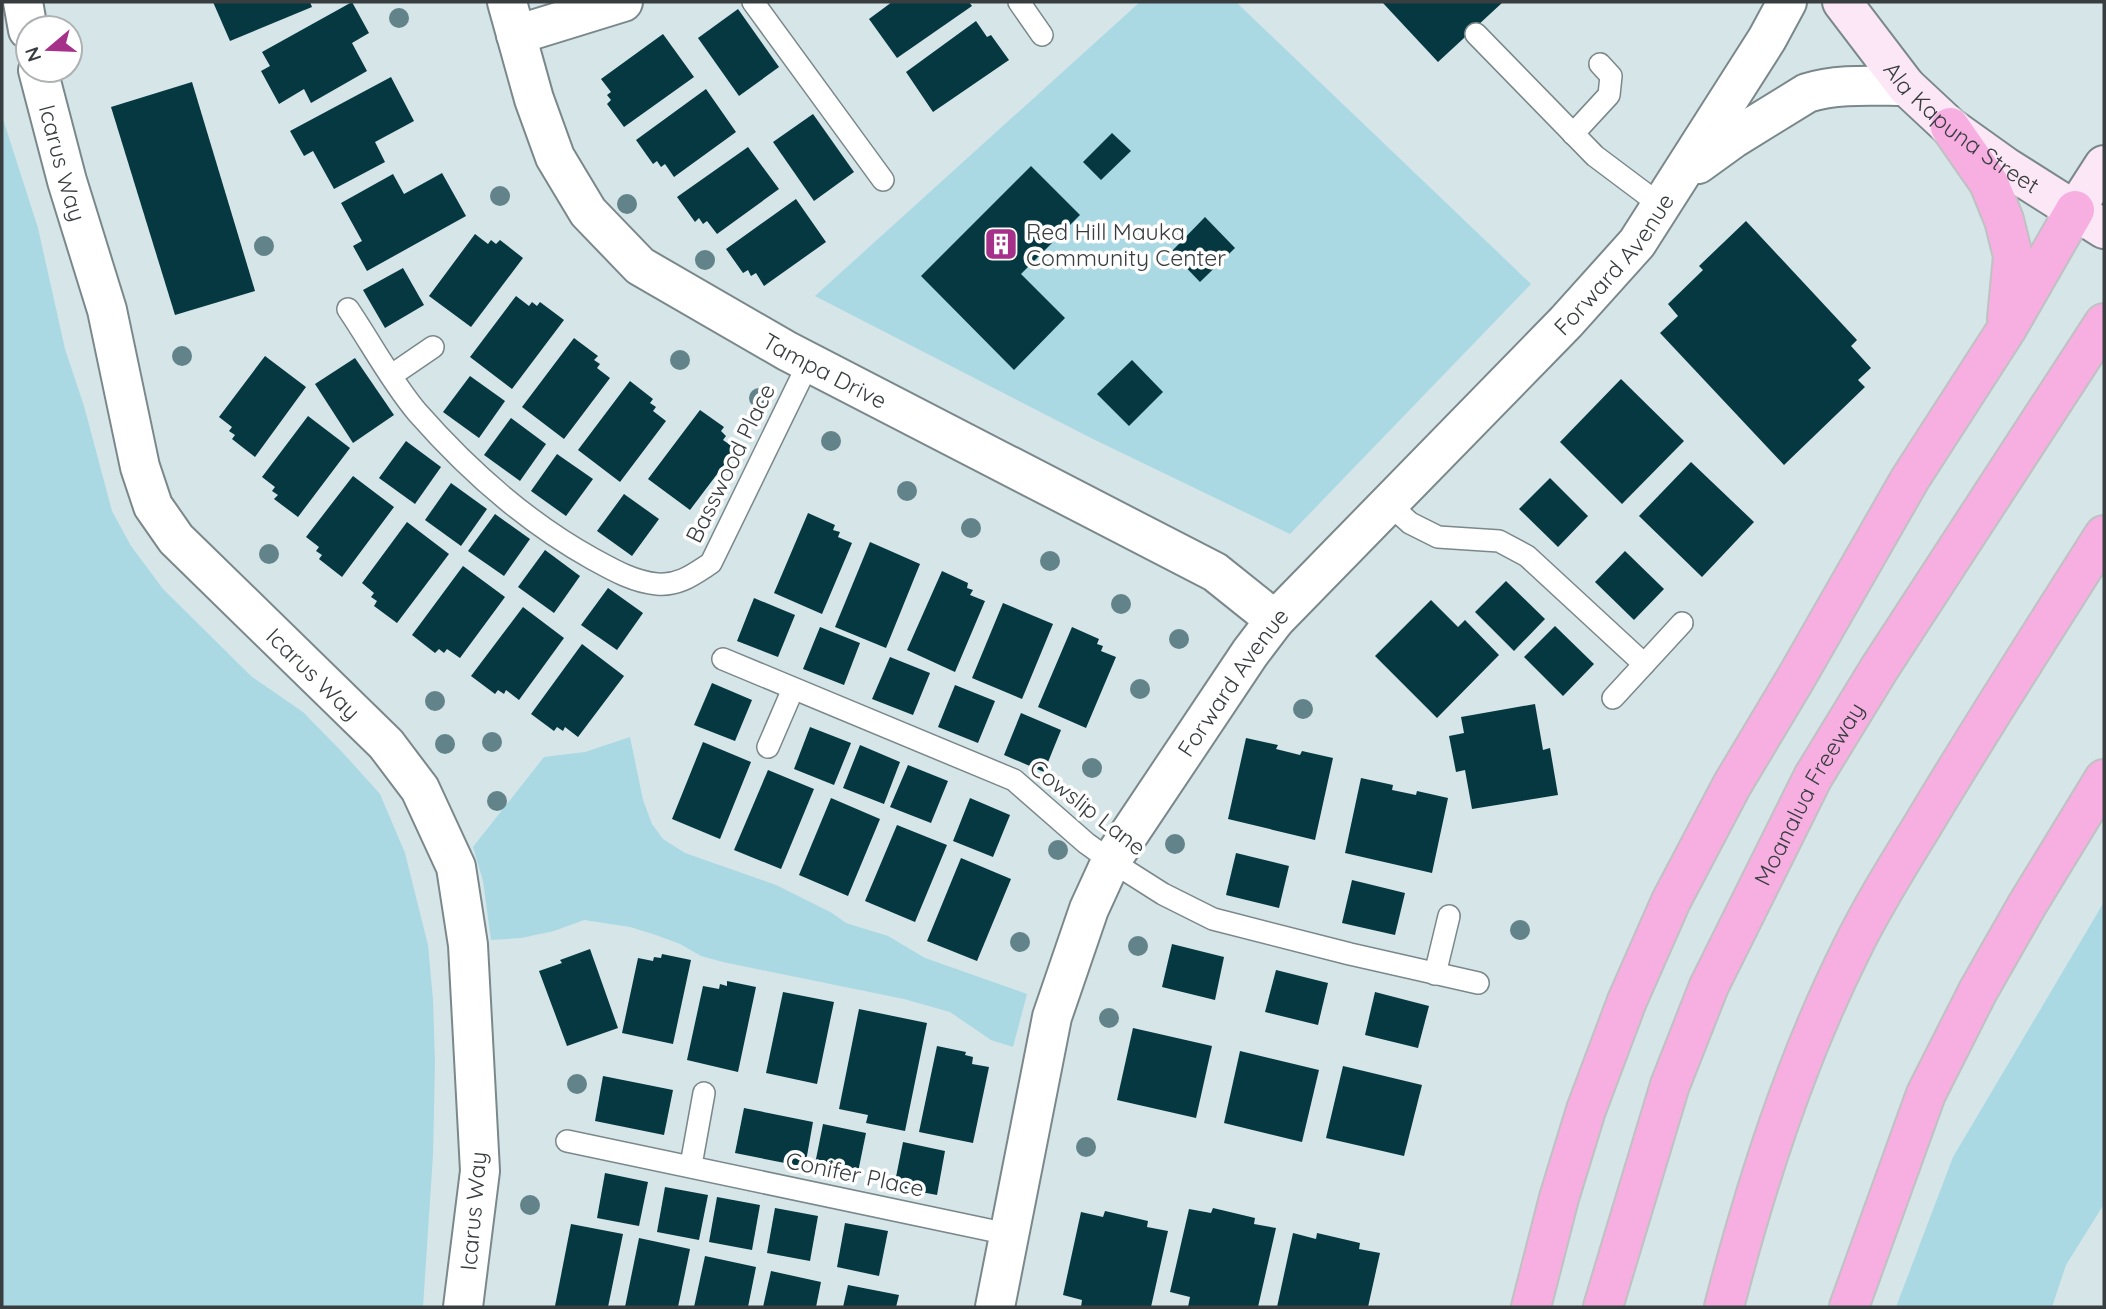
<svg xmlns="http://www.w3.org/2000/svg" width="2106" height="1309" font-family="Quicksand,sans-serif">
<rect width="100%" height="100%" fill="#d5e5e8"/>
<g fill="#aad9e4">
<polygon points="1140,2 1236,2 1531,284 1290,534 1093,439 815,296"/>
<polygon points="2,116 38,228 65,349 84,406 112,511 131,546 163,589 252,677 303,712 343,753 380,794 405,853 428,945 433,1000 435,1063 433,1155 423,1307 2,1307"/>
<polygon points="630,737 643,800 652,824 663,839 685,853 776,885 832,913 846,923 888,936 925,958 1027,994 1013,1047 991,1040 950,1012 904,999 723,962 701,956 680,944 656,935 630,927 584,920 554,931 521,938 491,940 483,881 473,847 544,757 585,752"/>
<polygon points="2104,902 2104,1204 2066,1265 2052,1307 1896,1307 1953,1157"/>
</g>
<g fill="#053841">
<polygon points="213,2 310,2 312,7 230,41"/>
<polygon points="352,2 369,33 352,43 367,71 311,103 304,89 279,104 261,71 270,66 262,52"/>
<polygon points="892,2 969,2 972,6 897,58 869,19"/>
<polygon points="1382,2 1503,2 1438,62"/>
<polygon points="738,9 779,67 739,96 698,38"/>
<polygon points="976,21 987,37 991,35 1009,60 933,112 906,72"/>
<polygon points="663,34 694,77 624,127 607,104 611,100 607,95 611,92 601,79"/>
<polygon points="391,77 414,121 375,142 385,162 334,189 313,151 304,156 290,131"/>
<polygon points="192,82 255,291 175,315 111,107"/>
<polygon points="706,89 736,132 674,177 665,164 661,167 657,161 653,164 636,140"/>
<polygon points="813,114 854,172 814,201 773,142"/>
<polygon points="1112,133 1131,151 1101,180 1083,162"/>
<polygon points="748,147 779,189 717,234 707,221 703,224 699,218 695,222 677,197"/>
<polygon points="1031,166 1080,215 1021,274 1065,318 1014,370 921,276"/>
<polygon points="442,173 466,216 367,271 353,246 362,241 341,203 393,174 404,194"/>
<polygon points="796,199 826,242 764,286 756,273 751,276 748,270 743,273 726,249"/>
<polygon points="1205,217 1235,248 1200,282 1171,252"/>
<polygon points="1746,221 1857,340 1851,346 1871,368 1858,380 1865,387 1784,465 1660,333 1678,316 1668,304 1703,270 1699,266"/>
<polygon points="475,234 488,244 491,240 496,244 500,240 523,258 471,327 429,296"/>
<polygon points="403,268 424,305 385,328 363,290"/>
<polygon points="516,296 529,306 532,302 537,306 540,302 564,320 512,389 470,357"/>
<polygon points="574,338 598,356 594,360 600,364 597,368 610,378 564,439 522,407"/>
<polygon points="265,356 306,387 255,457 232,439 235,435 229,431 232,427 219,417"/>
<polygon points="355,358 394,415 353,443 315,384"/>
<polygon points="1132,360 1163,392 1129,426 1097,394"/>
<polygon points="470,376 505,401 479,438 443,412"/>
<polygon points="1621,379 1684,441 1622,504 1560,442"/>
<polygon points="630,381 653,399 650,403 656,407 653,411 666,421 620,482 578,450"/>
<polygon points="700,410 724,427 721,431 726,436 723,440 736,449 690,510 648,479"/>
<polygon points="308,416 350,448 298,517 274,499 278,495 272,491 275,487 262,477"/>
<polygon points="511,418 546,444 520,481 484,455"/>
<polygon points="406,441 441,467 415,504 379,478"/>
<polygon points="557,454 593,479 566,516 531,491"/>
<polygon points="1691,462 1754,522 1702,577 1639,516"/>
<polygon points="353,476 394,507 342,577 319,559 322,555 316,551 319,547 306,537"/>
<polygon points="1550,478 1588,516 1558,547 1519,509"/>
<polygon points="451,483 487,509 461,546 425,520"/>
<polygon points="624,494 659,519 632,556 597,531"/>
<polygon points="808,513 835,525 833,530 840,532 838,537 852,543 822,614 774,593"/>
<polygon points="495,514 530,539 504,576 468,551"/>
<polygon points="407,522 449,554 397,623 374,606 377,601 371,597 374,593 362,583"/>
<polygon points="870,542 920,564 886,648 835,627"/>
<polygon points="545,550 580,576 554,613 518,587"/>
<polygon points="1625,551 1664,589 1634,620 1595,582"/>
<polygon points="463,566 505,597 460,658 447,649 444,653 439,649 435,653 412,635"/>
<polygon points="942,571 968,583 967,588 973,590 970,595 985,601 955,672 907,650"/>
<polygon points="1506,581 1545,619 1514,651 1475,612"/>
<polygon points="608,588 643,613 617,650 581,625"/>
<polygon points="754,598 795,615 778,657 737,641"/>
<polygon points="1431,600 1458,627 1465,620 1499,655 1437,718 1375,656"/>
<polygon points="1003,603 1053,624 1022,699 972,678"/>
<polygon points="523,607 564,638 519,700 506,690 504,694 498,690 495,694 471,676"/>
<polygon points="1555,626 1594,664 1563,696 1524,657"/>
<polygon points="820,627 860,643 844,685 803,669"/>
<polygon points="1072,627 1099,639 1097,644 1103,646 1101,651 1116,657 1086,728 1038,707"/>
<polygon points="582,644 624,676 578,737 565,727 563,731 557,727 554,731 531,714"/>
<polygon points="890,657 930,673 913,715 872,699"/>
<polygon points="712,683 752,700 735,741 694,725"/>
<polygon points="955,685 995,701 978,743 938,727"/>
<polygon points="1535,704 1543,750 1550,748 1558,795 1472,809 1465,770 1456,772 1449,736 1464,733 1461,717"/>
<polygon points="1021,713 1061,730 1044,772 1004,755"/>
<polygon points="810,727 851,743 834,785 794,769"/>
<polygon points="1246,738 1278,745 1276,749 1300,755 1302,751 1333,758 1315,840 1228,819"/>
<polygon points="703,742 751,762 720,839 672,819"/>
<polygon points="860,745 900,762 884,804 843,788"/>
<polygon points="908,765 948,781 931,823 890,807"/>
<polygon points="768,770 814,789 781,869 734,850"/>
<polygon points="1361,778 1393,785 1392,790 1416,795 1417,791 1448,798 1432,873 1345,853"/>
<polygon points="831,798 880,819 848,896 799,875"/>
<polygon points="970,798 1010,815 993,857 953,841"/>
<polygon points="897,825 947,845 915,922 865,901"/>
<polygon points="1236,853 1289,866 1279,908 1226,895"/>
<polygon points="961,858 1011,879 977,961 927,941"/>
<polygon points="1352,880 1405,893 1395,935 1342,923"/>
<polygon points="1172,944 1224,957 1215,1000 1162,987"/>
<polygon points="590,949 618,1028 567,1046 539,971 562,963 560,960"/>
<polygon points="662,954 691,960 673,1044 622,1033 638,958 653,961 654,957 661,958"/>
<polygon points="1276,970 1328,983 1318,1025 1265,1012"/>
<polygon points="727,981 756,987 738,1072 687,1060 703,986 719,989 720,984 727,986"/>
<polygon points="783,992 834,1002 817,1084 766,1073"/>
<polygon points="1375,992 1429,1006 1418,1048 1365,1035"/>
<polygon points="859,1009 927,1023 905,1131 866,1123 868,1115 839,1109"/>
<polygon points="1133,1028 1212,1046 1196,1118 1117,1100"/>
<polygon points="937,1046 966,1052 965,1055 973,1057 972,1064 989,1067 973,1143 919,1132"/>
<polygon points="1240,1051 1319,1070 1302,1142 1224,1123"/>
<polygon points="1343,1066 1422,1085 1404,1156 1326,1138"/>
<polygon points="603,1076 673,1090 664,1135 595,1121"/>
<polygon points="744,1108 813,1122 805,1167 735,1153"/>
<polygon points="823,1124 866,1133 857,1177 814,1169"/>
<polygon points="903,1142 945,1151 937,1195 894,1187"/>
<polygon points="605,1173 648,1182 639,1226 597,1218"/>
<polygon points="665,1187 708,1195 699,1240 657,1232"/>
<polygon points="717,1197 760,1205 752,1250 709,1242"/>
<polygon points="775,1208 818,1216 810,1261 767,1253"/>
<polygon points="1213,1208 1255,1218 1254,1224 1276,1228 1258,1307 1188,1307 1190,1297 1170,1292 1189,1209 1211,1213"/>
<polygon points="1105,1211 1148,1221 1147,1227 1168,1231 1151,1307 1081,1307 1082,1300 1063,1295 1081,1212 1103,1217"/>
<polygon points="845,1223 888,1231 879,1276 837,1267"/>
<polygon points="571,1224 623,1234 608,1307 555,1306"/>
<polygon points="1293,1233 1316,1239 1317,1233 1360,1243 1359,1249 1380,1253 1368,1307 1277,1307"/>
<polygon points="639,1238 690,1249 678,1307 625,1307"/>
<polygon points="705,1256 756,1267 748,1307 694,1307"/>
<polygon points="771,1271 821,1282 816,1307 763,1307"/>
<polygon points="848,1285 899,1295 896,1307 843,1307"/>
</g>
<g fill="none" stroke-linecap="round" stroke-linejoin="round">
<defs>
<g id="lane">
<polyline points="753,2 883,180"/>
<polyline points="1019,2 1042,35"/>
<polyline points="1476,34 1595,156 1663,207"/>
<polyline points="1573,134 1609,95 1611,76 1600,64"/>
<path d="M348 309C371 343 391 381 417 412 468 470 526 522 593 559 613 570 634 582 657 584 679 586 694 574 711 563L809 362"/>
<polyline points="392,375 433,347"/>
<polyline points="1389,504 1410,523 1438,537 1499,541 1527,556 1644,664"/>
<polyline points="723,659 1014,780 1086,843 1111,861 1163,894 1213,919 1350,954 1478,983"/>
<polyline points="1613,698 1682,623"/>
<polyline points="768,747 793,689"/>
<polyline points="1435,974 1449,916"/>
<polyline points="567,1141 1008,1234"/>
<polyline points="691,1165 704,1093"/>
</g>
<g id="street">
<polyline points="23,2 28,30"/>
<path id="s1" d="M507 2 534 99 555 157 588 212 640 266 787 351 1215 572 1275 620"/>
<polyline points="516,35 623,2"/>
<path id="s2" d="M38 70 67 181 107 310 140 467 153 506 176 539 386 744 420 789 456 867 468 945 480 1171 463 1307"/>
<path d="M1698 164 1734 138 1807 93C1838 83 1874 86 1906 86"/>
<path id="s3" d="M995 1307 1052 1017 1089 909 1111 861 1250 653 1275 620 1566 322 1637 243 1767 39 1787 2"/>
</g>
<g id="secondary">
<path id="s4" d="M1842 2 1906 86 1950 127 2006 167 2104 229"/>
<polyline points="2075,210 2104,165"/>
</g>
<g id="highway">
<polyline points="1950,127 1989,183 2004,220 2013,256 2007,318"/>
<polyline points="1531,1307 1559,1198 1586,1110 1627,1001 1671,901 1732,785 1796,678 1910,479 2006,330 2075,210"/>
<path id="s5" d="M1603 1307 1670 1085 1709 986 1813 777 1879 669 2104 323"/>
<path d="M1724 1307C1756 1184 1795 1062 1852 948 1872 907 1897 867 1921 828 1980 729 2042 633 2104 535"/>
<polyline points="1849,1307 1926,1094 1978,991 2027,905 2104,779"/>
</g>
</defs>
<use href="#lane" stroke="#7a888b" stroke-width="24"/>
<use href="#street" stroke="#7a888b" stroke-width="42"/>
<use href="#secondary" stroke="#7a888b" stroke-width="42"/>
<use href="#highway" stroke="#bfc1c2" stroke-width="42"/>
<use href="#lane" stroke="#fff" stroke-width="21"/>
<use href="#street" stroke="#fff" stroke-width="38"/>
<use href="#secondary" stroke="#fce7f6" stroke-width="38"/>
<use href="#highway" stroke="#f6afe0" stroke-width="38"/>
</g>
<g fill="#628389">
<circle cx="399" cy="18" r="10"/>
<circle cx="500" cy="196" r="10"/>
<circle cx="627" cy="204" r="10"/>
<circle cx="264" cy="246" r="10"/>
<circle cx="705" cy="260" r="10"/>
<circle cx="182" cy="356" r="10"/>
<circle cx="680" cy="360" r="10"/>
<circle cx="759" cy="398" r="10"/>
<circle cx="831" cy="441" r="10"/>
<circle cx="907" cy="491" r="10"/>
<circle cx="971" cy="528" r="10"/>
<circle cx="269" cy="554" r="10"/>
<circle cx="1050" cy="561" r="10"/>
<circle cx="1121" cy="604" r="10"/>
<circle cx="1179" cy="639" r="10"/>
<circle cx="1140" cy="689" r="10"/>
<circle cx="435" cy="701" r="10"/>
<circle cx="1303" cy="709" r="10"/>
<circle cx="492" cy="742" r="10"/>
<circle cx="445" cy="744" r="10"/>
<circle cx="1092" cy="768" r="10"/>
<circle cx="497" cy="801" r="10"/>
<circle cx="1175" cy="844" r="10"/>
<circle cx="1058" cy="850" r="10"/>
<circle cx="1520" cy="930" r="10"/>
<circle cx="1020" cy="942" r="10"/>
<circle cx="1138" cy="946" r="10"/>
<circle cx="1109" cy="1018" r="10"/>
<circle cx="577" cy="1084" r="10"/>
<circle cx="1086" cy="1147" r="10"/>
<circle cx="530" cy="1205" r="10"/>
</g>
<defs>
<symbol id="building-square" viewBox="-11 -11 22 22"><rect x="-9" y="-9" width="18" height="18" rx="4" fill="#a6318a" stroke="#fff"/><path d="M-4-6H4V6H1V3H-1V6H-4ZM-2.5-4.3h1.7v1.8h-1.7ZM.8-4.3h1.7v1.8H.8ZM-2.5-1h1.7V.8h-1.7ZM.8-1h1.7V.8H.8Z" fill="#fff"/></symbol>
</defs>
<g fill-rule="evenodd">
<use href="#building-square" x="982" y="225" width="38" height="38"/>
</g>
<g text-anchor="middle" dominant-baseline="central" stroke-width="7" stroke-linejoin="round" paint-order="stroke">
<g font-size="23" fill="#383e40" stroke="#fff">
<text stroke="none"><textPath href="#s4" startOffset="175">Ala Kapuna Street</textPath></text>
<text stroke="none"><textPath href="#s2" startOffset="96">Icarus Way</textPath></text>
<text stroke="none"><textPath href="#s3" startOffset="1246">Forward Avenue</textPath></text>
<text stroke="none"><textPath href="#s1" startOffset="514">Tampa Drive</textPath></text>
<text transform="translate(730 463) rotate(-64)">Basswood Place</text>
<text stroke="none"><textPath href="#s2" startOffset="684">Icarus Way</textPath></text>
<text stroke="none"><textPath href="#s3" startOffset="679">Forward Avenue</textPath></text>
<text stroke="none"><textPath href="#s5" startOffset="555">Moanalua Freeway</textPath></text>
<text transform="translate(1088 807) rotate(38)">Cowslip Lane</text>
<text transform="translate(855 1174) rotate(12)">Conifer Place</text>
<text transform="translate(473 1211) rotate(-85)">Icarus Way</text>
</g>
<g font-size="23" fill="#383e40" stroke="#fff" text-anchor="start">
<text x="1026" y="231">Red Hill Mauka<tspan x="1026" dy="26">Community Center</tspan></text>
</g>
</g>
<rect width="2106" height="1309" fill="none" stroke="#383e40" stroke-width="7"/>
<g transform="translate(49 49) rotate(251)"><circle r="33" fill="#ffffff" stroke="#afb2b3" stroke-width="2"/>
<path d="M0-5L12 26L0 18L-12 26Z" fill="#a6318a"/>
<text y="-10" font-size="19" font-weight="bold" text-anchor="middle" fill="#383e40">N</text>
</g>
</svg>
